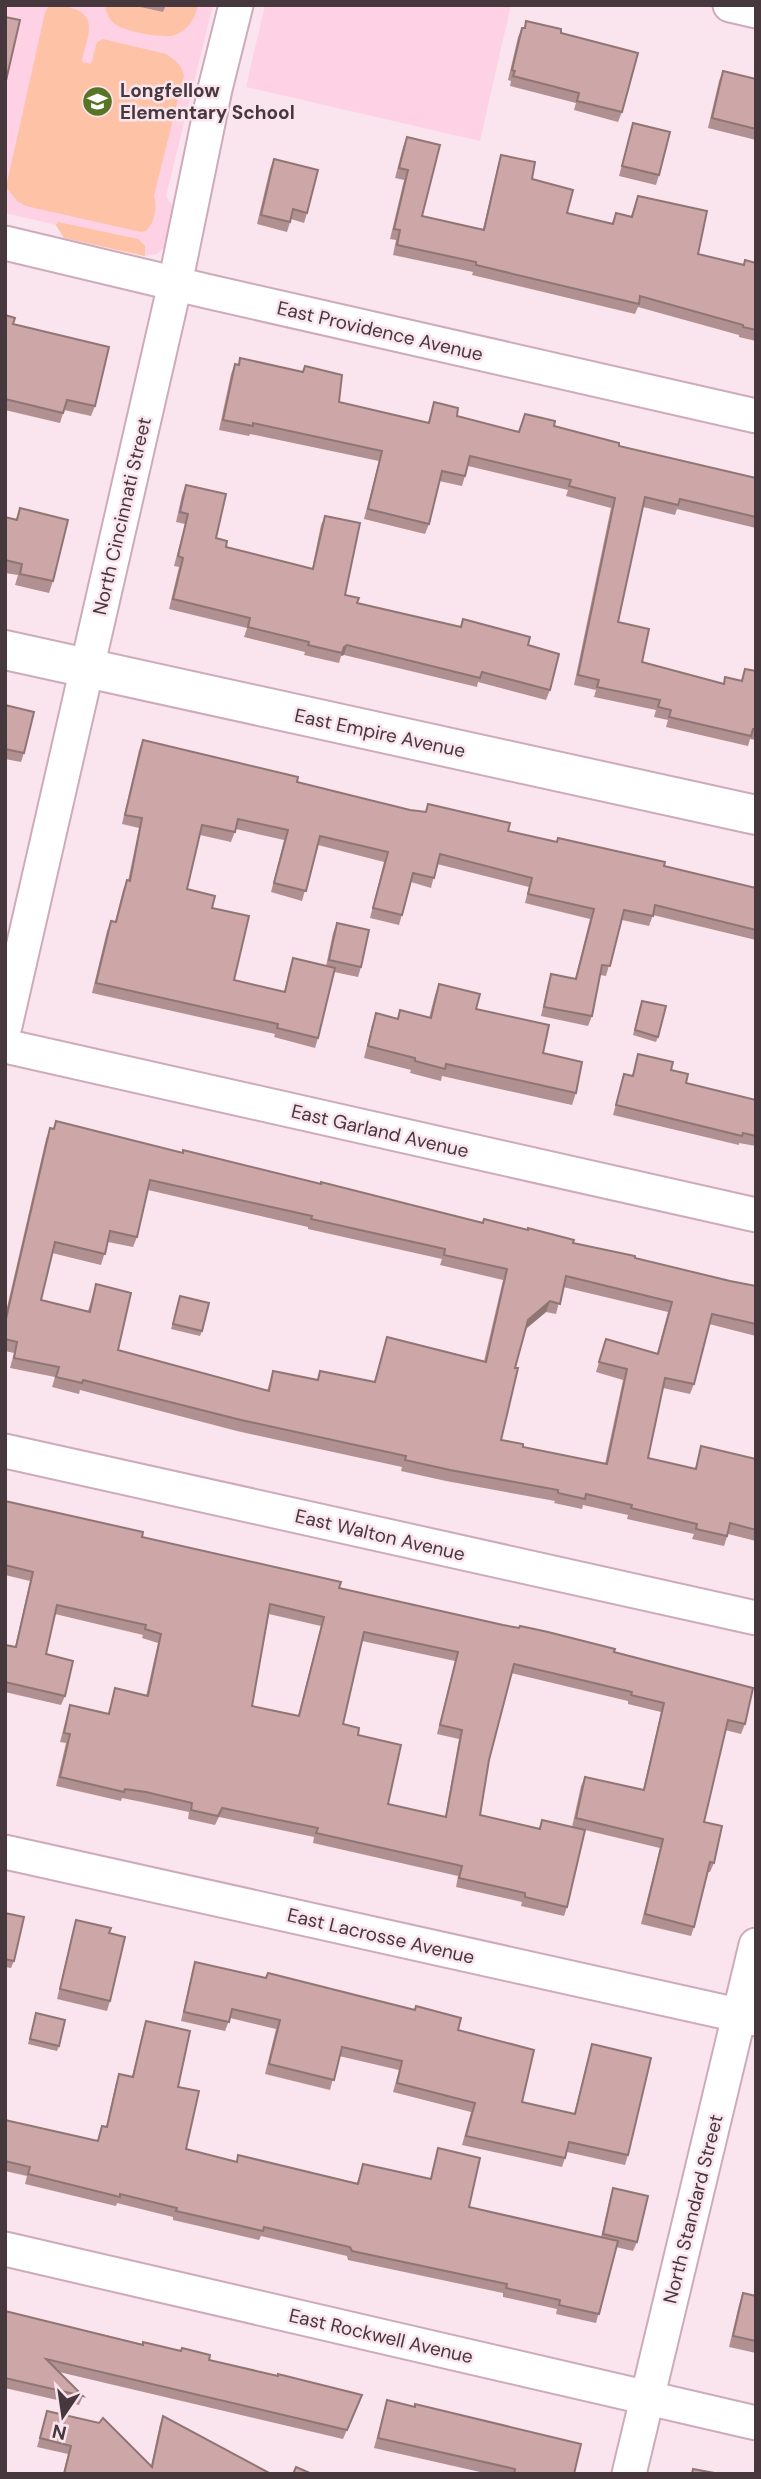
<svg xmlns="http://www.w3.org/2000/svg" width="761" height="2479" font-family="'DM Sans',sans-serif">
<rect width="100%" height="100%" fill="#fae4ed"/>
<g fill="#fed2e4">
<polygon points="5,5 213,5 166,196 175,210 167,245 157,254 145,256 64,238 56,225 5,213"/>
<polygon points="265,5 511,5 480,141 246,87"/>
</g>
<g fill="#fec2a7">
<path d="M49 5C64 5 90 8 89 28 89 39 83 51 82 62L91 64 97 42 103 39 166 54C175 60 182 65 184 76L154 195C157 207 156 221 146 231L141 232 26 206 17 201 6 187 45 13Z"/>
<path d="M105 5H131L163 12 165 5H198C195 18 189 30 175 35 164 39 131 32 120 27 111 23 106 15 105 5Z"/>
<polygon points="58,222 138,239 145,246 145,256 64,238 56,225"/>
</g>
<g fill="none" stroke-linecap="round" stroke-linejoin="round">
<defs>
<g id="minor">
<polyline points="730,5 756,11"/>
<polyline points="5,243 206,291 756,416"/>
<polyline points="5,1026 175,284 215,89 236,5"/>
<polyline points="5,1046 756,1215"/>
<polyline points="5,1451 756,1618"/>
<polyline points="5,1852 756,2019"/>
<polyline points="5,2249 756,2423"/>
<polyline points="629,2474 756,1945"/>
</g>
<polyline id="tertiary" points="5,650 756,815"/>
</defs>
<use href="#minor" stroke="#ceabba" stroke-width="37"/>
<use href="#tertiary" stroke="#ceabba" stroke-width="42"/>
<use href="#minor" stroke="#fff" stroke-width="33"/>
<use href="#tertiary" stroke="#fff" stroke-width="38"/>
</g>
<g fill="#b09090" fill-rule="evenodd">
<polygon points="131,5 166,5 163,12"/>
<polygon points="526,21 561,33 622,112 618,122 574,110 576,103 510,86 511,81 508,80 518,37 522,28 524,28"/>
<polygon points="723,71 756,79 756,140 708,128 719,81"/>
<polygon points="633,123 659,175 656,185 619,176"/>
<polygon points="407,137 422,216 483,229 498,165 501,155 532,179 567,213 612,223 616,213 631,216 638,196 698,254 743,265 745,260 756,263 756,341 739,337 739,335 638,307 635,314 472,275 473,272 393,255 396,240 390,239 404,180 395,178 403,147"/>
<polygon points="274,159 307,213 304,223 291,219 287,232 257,224 270,169"/>
<polygon points="5,315 95,406 91,416 64,410 60,423 5,410"/>
<polygon points="240,358 303,372 305,366 339,402 428,423 434,402 457,416 518,432 554,426 619,446 756,478 756,528 677,509 675,515 643,507 618,622 642,662 723,684 725,677 741,681 745,669 756,671 756,740 750,739 748,746 666,727 668,720 654,717 656,710 594,697 596,690 574,685 611,508 566,496 568,490 468,466 462,486 439,481 429,524 425,534 364,519 379,461 250,434 249,436 219,430 231,374 235,364 238,365"/>
<polygon points="186,485 216,538 226,547 312,569 321,525 325,516 345,595 357,603 460,627 463,619 528,645 550,690 546,700 478,682 477,687 344,655 341,656 339,663 304,655 305,652 244,637 247,628 169,609 179,567 174,566 185,524 176,522 182,495"/>
<polygon points="20,508 53,581 49,593 15,585 18,575 5,573 5,517 16,519"/>
<polygon points="5,705 24,753 21,762 5,759"/>
<polygon points="143,740 297,782 410,810 425,812 428,804 508,831 756,888 756,940 653,915 649,926 622,920 606,976 600,975 592,1016 588,1026 541,1016 548,984 551,974 575,979 590,919 525,903 529,887 437,864 431,888 411,882 399,925 370,918 384,862 318,845 302,901 271,892 284,840 236,829 231,842 200,835 187,889 212,908 234,980 284,992 290,967 293,958 326,966 333,933 337,923 361,967 358,977 334,972 318,1038 315,1048 274,1037 275,1034 92,993 107,931 111,921 115,922 123,890 127,880 128,881 139,828 122,824 139,750"/>
<polygon points="439,984 543,1053 576,1093 572,1105 442,1076 441,1081 410,1073 411,1070 364,1058 372,1025 376,1013 397,1019 400,1010 429,1018 435,995"/>
<polygon points="640,1006 658,1037 656,1042 633,1035"/>
<polygon points="638,1054 671,1070 686,1083 756,1100 756,1146 739,1143 739,1145 613,1115 624,1074 632,1076"/>
<path d="M56 1121 183 1153 573 1243 730 1281 756 1286V1336L709 1324 694 1384 690 1394 663 1388 648 1458 695 1469 701 1446 756 1459V1541L728 1534 724 1546 692 1539 694 1534 627 1519 628 1515 583 1505 582 1509 554 1503 555 1501 446 1481 401 1471 402 1467 237 1431 80 1390 79 1394 52 1387 55 1377 10 1368 14 1353 5 1351V1316L46 1139 50 1128 53 1129ZM148 1190 308 1227V1229L442 1259 440 1265 503 1280 484 1361 387 1337 374 1382 320 1371 317 1380 273 1371 267 1391 118 1350 96 1284 88 1311 41 1300 52 1253 101 1265 108 1242 133 1247 137 1237ZM563 1287 668 1312 657 1353 606 1339 596 1372 623 1380 605 1464 523 1447 501 1440 515 1368 526 1329 546 1312 556 1314Z"/>
<polygon points="179,1301 202,1331 200,1336 171,1329"/>
<path d="M5 1501 339 1588 614 1652 745 1724 741 1734 725 1730 704 1822 714 1863 710 1872H708L694 1927 691 1936 641 1924 660 1848 585 1830 567 1907 564 1916 521 1906 522 1902 456 1887 458 1876 313 1843 314 1837 219 1817 215 1825 188 1819 189 1812 142 1802 122 1798 121 1801 56 1786 66 1743 60 1742 67 1715 70 1705 108 1714 115 1688 146 1696 158 1643 142 1638 143 1635 55 1614 46 1654 65 1696 61 1705 5 1692V1645L15 1647 30 1581 5 1575ZM269 1614 321 1626 298 1716 252 1706ZM362 1641 455 1661 437 1734 459 1739 445 1817 388 1804 358 1735 343 1724ZM511 1673 628 1701V1704L661 1712 643 1790 585 1777 581 1786 572 1827 542 1820 539 1828 480 1815 489 1760Z"/>
<polygon points="5,1913 14,1961 11,1968 5,1967"/>
<polygon points="76,1920 109,1933 110,2001 107,2011 57,1999 73,1930"/>
<polygon points="195,1962 266,1978 268,1973 458,2030 522,2102 574,2114 589,2054 592,2044 628,2155 625,2165 567,2152 562,2167 462,2145 471,2112 393,2092 399,2070 339,2056 330,2090 265,2074 276,2029 230,2018 225,2031 181,2021 192,1972"/>
<polygon points="36,2013 59,2046 57,2051 28,2044"/>
<polygon points="146,2021 178,2087 186,2149 236,2162 238,2155 357,2183 363,2164 430,2179 438,2148 469,2207 601,2237 610,2198 613,2188 637,2242 633,2251 616,2247 596,2323 556,2314 557,2309 503,2297 503,2293 348,2260 347,2256 261,2236 259,2240 173,2220 173,2217 117,2203 116,2206 25,2184 27,2176 5,2171 5,2120 97,2141 102,2126 106,2127 116,2083 119,2074 132,2077 143,2030"/>
<polygon points="743,2293 756,2296 756,2353 729,2347 739,2305"/>
<polygon points="5,2311 209,2360 362,2395 343,2439 59,2372 83,2396 79,2405 5,2388"/>
<polygon points="387,2400 574,2474 489,2474 374,2448"/>
<polygon points="47,2411 151,2466 160,2424 163,2416 271,2474 63,2474 68,2454 37,2447"/>
</g>
<g fill="#907575">
<polygon points="347,645 344,655 341,656 344,647"/>
<polygon points="550,1301 546,1312 524,1330 528,1320"/>
</g>
<g fill="#cda7a7" stroke="#907575" stroke-width="2" fill-rule="evenodd">
<polygon points="5,17 20,20 5,85"/>
<polygon points="526,21 561,29 561,33 638,53 622,112 577,101 579,93 513,76 515,71 512,70 522,28 525,28"/>
<polygon points="723,71 756,79 756,129 712,118"/>
<polygon points="633,123 670,132 659,175 622,166"/>
<polygon points="407,137 440,145 422,216 484,230 501,155 535,162 532,179 573,190 567,213 613,224 616,213 632,217 638,196 707,211 698,254 744,265 745,260 756,263 756,330 743,327 743,325 640,296 639,304 476,265 476,262 397,245 400,230 394,229 408,170 399,168"/>
<polygon points="274,159 318,170 307,213 293,209 290,222 261,215"/>
<polygon points="5,315 15,318 13,324 109,347 95,406 67,400 63,413 5,399"/>
<polygon points="240,358 303,372 305,366 342,375 339,402 429,423 434,402 458,408 457,416 519,432 525,414 555,421 554,426 619,443 619,446 756,478 756,517 680,499 678,505 645,497 618,622 649,629 642,662 724,684 725,677 742,681 745,669 756,671 756,729 753,729 751,736 669,717 671,710 658,707 660,700 597,687 599,680 578,675 615,498 569,486 571,480 470,456 465,476 442,471 429,524 368,509 382,451 253,423 253,426 223,420 235,364 239,365"/>
<polygon points="186,485 226,494 216,538 227,541 226,547 313,569 325,516 360,523 345,595 359,598 357,603 461,627 463,619 530,637 528,645 559,654 550,690 482,672 480,678 347,645 344,647 342,653 308,645 309,642 248,627 250,618 173,599 183,558 178,556 188,514 180,512"/>
<polygon points="20,508 68,520 53,581 20,574 22,564 5,560 5,517 17,520"/>
<polygon points="5,705 34,712 24,753 5,749"/>
<polygon points="143,740 298,777 297,782 410,810 426,812 428,804 510,823 508,831 557,842 558,838 665,862 664,866 756,888 756,930 655,905 653,916 624,910 610,966 602,965 592,1016 544,1007 551,974 576,979 594,909 528,894 532,878 440,854 434,878 413,873 402,915 373,908 388,852 320,836 306,891 274,883 288,830 238,819 235,832 202,825 187,889 215,896 212,908 249,916 234,980 285,992 293,958 335,968 318,1038 277,1028 278,1024 96,983 111,921 116,922 127,880 130,881 142,818 125,815"/>
<polygon points="337,923 369,930 361,967 329,960"/>
<polygon points="439,984 480,994 476,1009 549,1025 543,1053 582,1062 576,1093 446,1064 445,1069 415,1061 415,1058 368,1046 376,1013 398,1019 400,1010 431,1018"/>
<polygon points="642,1001 666,1006 658,1037 635,1030"/>
<polygon points="638,1054 673,1062 671,1070 688,1074 686,1083 756,1100 756,1136 743,1133 742,1136 616,1105 624,1074 633,1076"/>
<path d="M56 1121 183 1153V1150L321 1184V1182L483 1223 484 1219 528 1230V1228L574 1240 573 1243 635 1256V1258L730 1281 756 1286V1324L712 1314 694 1384 665 1378 648 1458 696 1469 701 1446 756 1459V1530L730 1523 727 1536 696 1529 697 1524 631 1508 632 1505 586 1494 585 1499 558 1493V1490L450 1470 405 1460 406 1456 241 1420 83 1380 82 1383 56 1377 59 1367 14 1358 17 1342 5 1339V1323L50 1128 54 1129ZM150 1180 312 1216 311 1219 445 1249 444 1255 507 1269 486 1362 387 1337 375 1382 320 1371 318 1380 273 1371 269 1391 118 1350 131 1293 96 1284 90 1312 41 1300 55 1242 105 1254 110 1231 137 1237ZM566 1276 672 1302 658 1354 606 1339 599 1362 627 1369 607 1464 523 1447V1444L501 1440 518 1368H515L528 1320 550 1301 560 1304Z"/>
<polygon points="180,1296 209,1303 202,1331 173,1324"/>
<path d="M5 1501 143 1532 142 1537 341 1582 339 1588 503 1625 519 1628 520 1626 548 1632 615 1649 614 1652 753 1688 745 1724 728 1720 704 1822 722 1826 714 1863 710 1862 694 1927 645 1914 663 1839 576 1818 585 1777 644 1790 664 1703 631 1695 632 1692 514 1664 489 1760 480 1815 540 1829 542 1820 585 1830 567 1907 525 1897V1893L459 1878 462 1866 316 1833 318 1828 222 1808 218 1816 191 1810 192 1803 146 1792 125 1789 124 1792 60 1777 70 1734 64 1733 70 1705 109 1714 115 1688 148 1696 161 1634 145 1629 146 1625 57 1605 46 1654 73 1661 65 1696 5 1682V1645L16 1647 33 1572 5 1565ZM270 1604 324 1617 299 1716 252 1706ZM364 1632 458 1652 440 1725 462 1730 446 1817 388 1804 401 1745 358 1735 359 1728 343 1724Z"/>
<polygon points="5,1913 24,1917 14,1961 5,1959"/>
<polygon points="76,1920 111,1928 109,1933 125,1937 110,2001 60,1989"/>
<polygon points="195,1962 266,1978 268,1973 415,2010 416,2006 461,2018 458,2030 534,2050 522,2102 575,2114 592,2044 651,2058 628,2155 569,2142 565,2158 466,2136 475,2103 397,2083 402,2061 342,2047 334,2080 269,2064 280,2020 232,2009 229,2022 184,2012"/>
<polygon points="36,2013 65,2020 59,2046 30,2039"/>
<polygon points="146,2021 190,2031 178,2087 199,2091 186,2149 237,2162 238,2155 358,2184 363,2164 431,2179 438,2148 480,2158 469,2207 618,2241 599,2314 559,2305 560,2300 506,2288 507,2284 352,2251 350,2247 264,2227 263,2231 176,2211 177,2208 120,2194 120,2197 28,2174 30,2167 5,2161 5,2120 98,2141 102,2126 107,2127 119,2074 133,2077"/>
<polygon points="613,2188 648,2196 637,2242 603,2234"/>
<polygon points="743,2293 756,2296 756,2341 733,2336"/>
<polygon points="5,2311 143,2345 143,2342 181,2351 182,2348 210,2355 209,2360 278,2376 278,2374 362,2395 347,2430 46,2359 83,2396 5,2378"/>
<polygon points="387,2400 415,2407 415,2404 581,2444 574,2474 514,2474 515,2469 378,2438"/>
<polygon points="47,2411 99,2423 103,2418 152,2467 163,2416 271,2474 64,2474 71,2446 40,2438"/>
<polygon points="296,2467 312,2474 293,2474"/>
<polygon points="693,2469 720,2474 692,2474"/>
</g>
<defs>
<symbol id="school-disc" viewBox="-11 -11 22 22"><circle r="9.5" fill="#5a7426" stroke="#fae4ed"/><path d="M0-5L7-2L0 1L-7-2ZM-4 1L0 2.5L4 1V4Q0 6-4 4Z" fill="#fff"/></symbol>
</defs>
<g fill-rule="evenodd">
<use href="#school-disc" x="80" y="84" width="35" height="35"/>
</g>
<g text-anchor="middle" dominant-baseline="central" stroke-width="5" stroke-linejoin="round" paint-order="stroke">
<g font-size="19" font-weight="bold" fill="#47383e" stroke="#fae4ed" text-anchor="start">
<text x="120" y="90">Longfellow<tspan x="120" dy="22">Elementary School</tspan></text>
</g>
<g font-size="19" fill="#47383e" stroke="#fae4ed">
<text transform="translate(380 331) rotate(13)">East Providence Avenue</text>
<text transform="translate(122 516) rotate(-77)">North Cincinnati Street</text>
<text transform="translate(380 733) rotate(12)">East Empire Avenue</text>
<text transform="translate(380 1131) rotate(13)">East Garland Avenue</text>
<text transform="translate(380 1535) rotate(13)">East Walton Avenue</text>
<text transform="translate(381 1936) rotate(13)">East Lacrosse Avenue</text>
<text transform="translate(693 2209) rotate(-76)">North Standard Street</text>
<text transform="translate(381 2336) rotate(13)">East Rockwell Avenue</text>
</g>
</g>
<rect width="761" height="2479" fill="none" stroke="#47383e" stroke-width="14"/>
<g transform="translate(63 2416) rotate(193)" stroke="#fae4ed" stroke-width="5" paint-order="stroke">
<path d="M0-5L12 26L0 18L-12 26Z" fill="#47383e"/>
<text y="-10" font-size="19" font-weight="bold" text-anchor="middle" fill="#47383e">N</text>
</g>
</svg>
